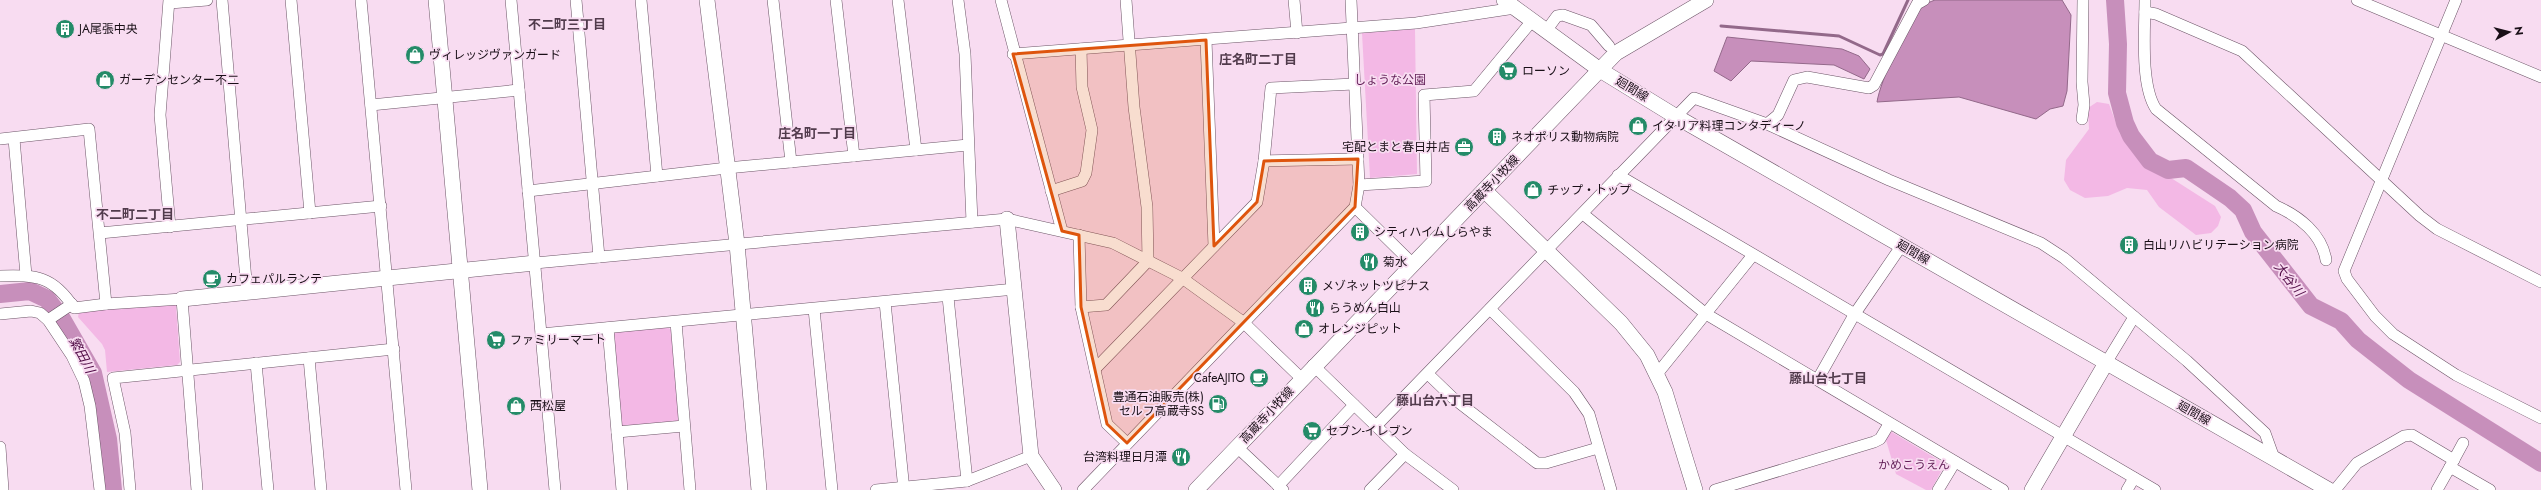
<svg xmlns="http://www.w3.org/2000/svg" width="2541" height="490" font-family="Jost,'Noto Sans JP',sans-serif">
<rect width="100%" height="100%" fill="#f8dcf1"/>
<g fill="#f3b8e5">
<polygon points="1415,29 1417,174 1370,178 1362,33"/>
<polygon points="2097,102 2109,104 2120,134 2146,162 2215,206 2221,217 2218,226 2211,233 2196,235 2159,207 2147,190 2127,188 2108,196 2085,198 2070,190 2064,180 2066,160 2089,129 2088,108"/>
<polygon points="172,303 176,306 180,362 177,365 107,372 105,350 102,344 78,317 79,312"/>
<polygon points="667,327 671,330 679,420 676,423 624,428 621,425 612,336 616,332"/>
<polygon points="1890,431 1945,464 1931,490 1926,490 1896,474 1886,440"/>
</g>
<g fill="#c78fbb" stroke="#93698a">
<path d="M1935 0H2062L2071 15 2067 91 2063 106 2050 109 2036 119 1959 97 1877 102C1880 82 1907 21 1921 7 1924 4 1930 2 1935 0Z"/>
<polygon points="1727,37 1842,49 1859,56 1870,69 1864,79 1834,65 1751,61 1731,81 1714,71"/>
</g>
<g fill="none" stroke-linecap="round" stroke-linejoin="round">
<polyline stroke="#93698a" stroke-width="3" points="1721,26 1839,36 1880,55 1883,54 1908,0"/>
<g stroke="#c78fbb" stroke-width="18">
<polyline points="2115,0 2118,44 2117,93 2125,123 2131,136 2150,161 2168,170 2186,168 2230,198 2243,210 2253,232 2311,306 2341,321 2358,340 2409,380 2541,463"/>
<polyline points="0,294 30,291 47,299 62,319 93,373 108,439 113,490"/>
</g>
<defs>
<g id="street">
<polyline points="169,0 160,115 170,227"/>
<polyline points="222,0 247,292"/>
<polyline points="291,0 310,213"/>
<polyline points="361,0 406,490"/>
<polyline points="511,0 555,490"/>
<polyline points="576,0 599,257"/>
<polyline points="641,0 657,176"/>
<polyline points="773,0 791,162"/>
<polyline points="836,0 854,156"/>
<polyline points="898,0 916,150"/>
<polyline points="958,0 965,54 972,222"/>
<polyline points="1001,0 1062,231"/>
<polyline points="1294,0 1297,33"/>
<path d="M2145 0C2145 29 2140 85 2156 109L2276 206C2299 216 2322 234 2326 260"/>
<polyline points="2357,0 2541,77"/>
<polyline points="2456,0 2344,271 2347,279 2375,316 2393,334 2456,375 2541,418"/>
<polyline points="170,3 207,0"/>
<polyline points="2145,12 2156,14 2242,51 2420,216 2437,229 2541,282"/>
<polyline points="1546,31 1557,16 1563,15 1591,25 1609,46"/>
<polyline points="1206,40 1214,246"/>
<polyline points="1013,54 1416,23 1515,8"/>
<polyline points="371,105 519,90"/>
<polyline points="2082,119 2084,105 2082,82 2083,0"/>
<polyline points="1767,124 1778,115 1794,80 1807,77 1869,88 1874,85 1917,4 1924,0"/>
<polyline points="0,139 89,129 106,304 182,299 197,490"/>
<polyline points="14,139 26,275"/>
<polyline points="1264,161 1358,159"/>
<polyline points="1618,175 2155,490"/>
<polyline points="1359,185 1426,181 1424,95 1474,91 1532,21"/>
<polyline points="528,191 727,168 968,145"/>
<polyline points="1051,191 1082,181 1086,173 1092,130 1082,87 1081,49"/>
<polyline points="1355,207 1413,264"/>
<polyline points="1583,214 1706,314 2003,490"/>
<polyline points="100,233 381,206"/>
<polyline points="1079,235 1081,307 1107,424 1127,443"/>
<polyline points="535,263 1007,219 1113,243 1182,278 1243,322 1301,378"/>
<path d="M0 276C37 275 53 276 74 308L106 304"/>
<polyline points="948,297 967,481"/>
<polyline points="885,302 904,490"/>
<polyline points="1081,307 1106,305 1148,261 1147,207 1134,107 1126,0"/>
<polyline points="814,309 832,490"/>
<polyline points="1490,309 1574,392 1589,414 1611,490"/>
<polyline points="0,314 31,311 40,313 48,320 72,356 84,381 90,406 100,490"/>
<polyline points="48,320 72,304"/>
<polyline points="676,322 690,490"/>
<polyline points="608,328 622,490"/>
<polyline points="541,334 1015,289"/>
<polyline points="309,358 321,490"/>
<polyline points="256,363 268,490"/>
<polyline points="2106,363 2134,317"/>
<polyline points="1313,365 1405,454 1453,490"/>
<polyline points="1095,369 1257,202 1264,161 1271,88 1354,84"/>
<polyline points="1428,374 1453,398 1537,463 1546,463 1598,448"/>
<polyline points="1657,374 1753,255"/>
<polyline points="1818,379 1854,315 1902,245"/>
<polyline points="1377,425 1694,98 1767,124 1889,180 2041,243 2064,258 2187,361 2265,433 2274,458"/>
<polyline points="617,432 684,426"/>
<polyline points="0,447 3,490"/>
<polyline points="1237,447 1283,490"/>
<polyline points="2450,467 2463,443"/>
<polyline points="1278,486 1354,405"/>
<polyline points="130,490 125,433 113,378 394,349"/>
<polyline points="876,490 967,481 1031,456"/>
<polyline points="1083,490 1355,207 1359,185 1351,0"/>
<polyline points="1370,490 1405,454"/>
<polyline points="1715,490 1874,442 1880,439 1889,424"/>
<polyline points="1938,490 1955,462"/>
<polyline points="2127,490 2134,478"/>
<polyline points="2335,490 2357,463 2404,436 2412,435 2454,460"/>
<polyline points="2437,490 2450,467 2490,490"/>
</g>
<g id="secondary">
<polyline points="436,0 480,490"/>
<polyline points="707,0 737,244 759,490"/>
<polyline points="1504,0 1600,70 1675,116 2329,490"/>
<polyline points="1485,191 1621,323 1647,355 1665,392 1695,490"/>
<polyline points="1007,219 1031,456 1054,490"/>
<polyline points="182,299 535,263"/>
<polyline points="1196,490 1616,53 1706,0"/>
<polyline points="2032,490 2106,363"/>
</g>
</defs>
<use href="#street" stroke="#6c5567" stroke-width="12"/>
<use href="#secondary" stroke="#6c5567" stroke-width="16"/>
<use href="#street" stroke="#fff" stroke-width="11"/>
<use href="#secondary" stroke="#fff" stroke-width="15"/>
</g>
<path fill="#de550d" fill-opacity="0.2" stroke="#de550d" stroke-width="3" stroke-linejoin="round" d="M1206 40 1214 246 1257 202 1264 161 1358 159 1355 207 1127 443 1107 424 1081 307 1079 235 1062 231 1013 54Z"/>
<defs>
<symbol id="building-disc" viewBox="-11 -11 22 22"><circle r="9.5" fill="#248b68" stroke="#f8dcf1"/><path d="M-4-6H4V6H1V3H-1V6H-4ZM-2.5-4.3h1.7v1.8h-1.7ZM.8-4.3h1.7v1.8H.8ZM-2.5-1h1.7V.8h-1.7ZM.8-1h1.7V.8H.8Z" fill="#fff"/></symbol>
<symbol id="shop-disc" viewBox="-11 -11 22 22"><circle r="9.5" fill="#248b68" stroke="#f8dcf1"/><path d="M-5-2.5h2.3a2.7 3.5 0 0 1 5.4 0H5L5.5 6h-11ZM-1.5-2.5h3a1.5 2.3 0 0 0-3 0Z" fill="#fff"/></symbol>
<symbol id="supermarket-disc" viewBox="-11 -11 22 22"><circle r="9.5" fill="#248b68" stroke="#f8dcf1"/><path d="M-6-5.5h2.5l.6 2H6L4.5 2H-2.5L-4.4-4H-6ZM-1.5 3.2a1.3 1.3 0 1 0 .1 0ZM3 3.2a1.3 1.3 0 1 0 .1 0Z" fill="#fff"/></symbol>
<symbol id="office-disc" viewBox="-11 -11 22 22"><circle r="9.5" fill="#248b68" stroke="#f8dcf1"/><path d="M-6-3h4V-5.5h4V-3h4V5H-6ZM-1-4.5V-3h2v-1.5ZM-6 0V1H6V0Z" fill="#fff"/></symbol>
<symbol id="restaurant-disc" viewBox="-11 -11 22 22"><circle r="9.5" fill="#248b68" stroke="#f8dcf1"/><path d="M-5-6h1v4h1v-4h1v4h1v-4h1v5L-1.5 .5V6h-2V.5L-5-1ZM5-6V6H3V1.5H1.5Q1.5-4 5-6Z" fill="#fff"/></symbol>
<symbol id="cafe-disc" viewBox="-11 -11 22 22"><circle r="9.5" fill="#248b68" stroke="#f8dcf1"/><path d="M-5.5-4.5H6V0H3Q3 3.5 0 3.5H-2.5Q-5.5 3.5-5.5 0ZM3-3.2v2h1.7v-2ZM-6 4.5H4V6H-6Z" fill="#fff"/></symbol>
<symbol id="fuel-disc" viewBox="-11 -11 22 22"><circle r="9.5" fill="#248b68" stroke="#f8dcf1"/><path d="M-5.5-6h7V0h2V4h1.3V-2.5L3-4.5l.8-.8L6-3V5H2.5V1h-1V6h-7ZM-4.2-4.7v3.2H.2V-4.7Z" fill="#fff"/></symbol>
</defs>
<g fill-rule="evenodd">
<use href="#building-disc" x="54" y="18" width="22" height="22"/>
<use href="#shop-disc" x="404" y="44" width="22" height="22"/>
<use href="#supermarket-disc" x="1497" y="60" width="22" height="22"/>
<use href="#shop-disc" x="94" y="69" width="22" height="22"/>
<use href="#shop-disc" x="1627" y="115" width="22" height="22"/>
<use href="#building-disc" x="1486" y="126" width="22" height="22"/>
<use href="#office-disc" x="1453" y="136" width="22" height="22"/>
<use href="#shop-disc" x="1522" y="179" width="22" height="22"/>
<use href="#building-disc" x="1349" y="221" width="22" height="22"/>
<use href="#building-disc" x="2118" y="234" width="22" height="22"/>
<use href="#restaurant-disc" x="1358" y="251" width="22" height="22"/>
<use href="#cafe-disc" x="201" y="268" width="22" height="22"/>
<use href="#building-disc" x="1297" y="275" width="22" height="22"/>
<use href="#restaurant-disc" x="1304" y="297" width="22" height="22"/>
<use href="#shop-disc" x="1293" y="318" width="22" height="22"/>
<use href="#supermarket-disc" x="485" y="329" width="22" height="22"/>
<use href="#cafe-disc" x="1248" y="367" width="22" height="22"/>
<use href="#fuel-disc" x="1207" y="393" width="22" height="22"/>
<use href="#shop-disc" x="505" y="395" width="22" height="22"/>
<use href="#supermarket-disc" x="1301" y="420" width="22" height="22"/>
<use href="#restaurant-disc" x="1170" y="446" width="22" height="22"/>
</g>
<g text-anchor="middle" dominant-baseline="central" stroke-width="3.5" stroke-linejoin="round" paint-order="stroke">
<g font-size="12" fill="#190f17" stroke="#f8dcf1" text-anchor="start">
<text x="79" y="29">JA尾張中央</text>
<text x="429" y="55">ヴィレッジヴァンガード</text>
<text x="1522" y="71">ローソン</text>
<text x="119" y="80">ガーデンセンター不二</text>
<text x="1652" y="126">イタリア料理コンタディーノ</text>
<text x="1511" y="137">ネオポリス動物病院</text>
<text x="1450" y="147" text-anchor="end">宅配とまと春日井店</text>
<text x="1547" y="190">チップ・トップ</text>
<text x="1374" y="232">シティハイムしらやま</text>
<text x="2143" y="245">白山リハビリテーション病院</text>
<text x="1383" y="262">菊水</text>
<text x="226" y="279">カフェパルランテ</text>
<text x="1322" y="286">メゾネットツピナス</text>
<text x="1329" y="308">らうめん白山</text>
<text x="1318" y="329">オレンジピット</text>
<text x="510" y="340">ファミリーマート</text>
<text x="1245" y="378" text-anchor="end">CafeAJITO</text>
<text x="1204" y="397" text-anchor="end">豊通石油販売(株)<tspan x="1204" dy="14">セルフ高蔵寺SS</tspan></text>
<text x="530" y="406">西松屋</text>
<text x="1326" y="431">セブン-イレブン</text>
<text x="1167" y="457" text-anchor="end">台湾料理日月潭</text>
</g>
<g font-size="12" fill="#621f57" stroke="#f8dcf1">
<text x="1390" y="80">しょうな公園</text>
<text x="1914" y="465">かめこうえん</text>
</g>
<g font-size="12" fill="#190f17" stroke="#f8dcf1">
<text transform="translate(1632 89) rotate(31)">廻間線</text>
<text transform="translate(1492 183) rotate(-46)">高蔵寺小牧線</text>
<text transform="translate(1913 252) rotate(30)">廻間線</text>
<text transform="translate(2194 413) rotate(29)">廻間線</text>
<text transform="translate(1267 415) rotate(-47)">高蔵寺小牧線</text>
</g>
<g font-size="13" font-weight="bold" fill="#513b4c" stroke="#f8dcf1">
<text x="567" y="24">不二町三丁目</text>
<text x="1258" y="59">庄名町二丁目</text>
<text x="817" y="133">庄名町一丁目</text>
<text x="135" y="214">不二町二丁目</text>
<text x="1828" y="378">藤山台七丁目</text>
<text x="1435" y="400">藤山台六丁目</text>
</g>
<g font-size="13" font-style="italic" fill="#520e48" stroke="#f8dcf1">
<text transform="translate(2289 279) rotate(52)">大谷川</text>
<text transform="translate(82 355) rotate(62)">繁田川</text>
</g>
</g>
<g transform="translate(2509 32) rotate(83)" stroke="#f8dcf1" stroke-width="3" paint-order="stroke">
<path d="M0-3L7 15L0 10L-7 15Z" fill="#190f17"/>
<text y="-6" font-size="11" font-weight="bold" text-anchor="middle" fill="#190f17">N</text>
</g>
</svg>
